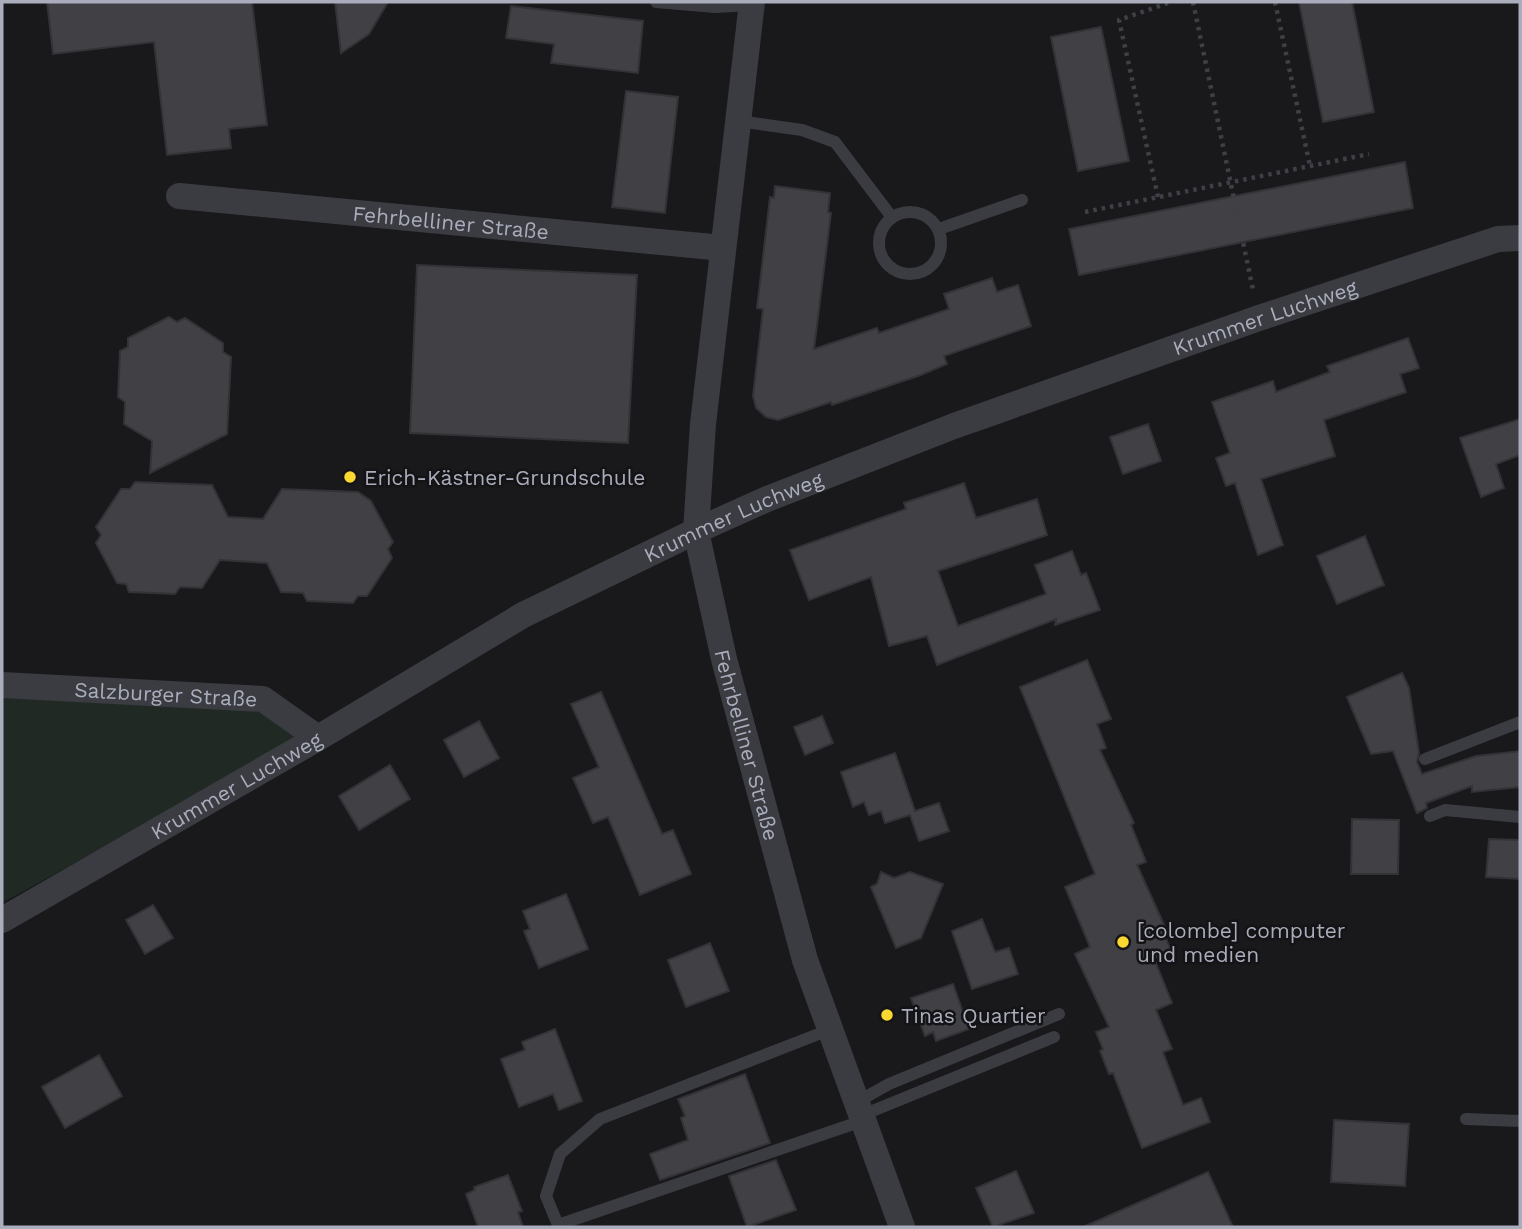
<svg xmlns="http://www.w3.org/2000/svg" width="1522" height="1229" font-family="'Work Sans',sans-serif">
<rect width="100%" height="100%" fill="#19181b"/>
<polygon fill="#202923" points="2,693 264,707 304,737 2,903"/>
<g fill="#404045" stroke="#333237" stroke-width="2">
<polygon points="47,2 252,2 267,125 229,129 231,148 167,155 154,42 53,54"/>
<polygon points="335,2 388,2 369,34 341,53"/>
<polygon points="1299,2 1352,2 1374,112 1323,122"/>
<polygon points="511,6 643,21 638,73 551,63 554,44 506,38"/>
<polygon points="1101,27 1129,161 1078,171 1051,37"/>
<polygon points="626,91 678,97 665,213 612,207"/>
<polygon points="1405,162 1413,208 1079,275 1069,229"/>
<polygon points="775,186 830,193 828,212 831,213 814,349 877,328 879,333 949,309 944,294 992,278 997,292 1018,285 1031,326 944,356 947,364 921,375 832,405 831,402 778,420 766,417 756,408 753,396 763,309 757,308 770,197 774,198"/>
<polygon points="417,265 637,275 628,443 410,433"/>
<polygon points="169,317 177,322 185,318 223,343 223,352 231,357 227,434 150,473 152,441 124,424 125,402 118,397 120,351 128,347 128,338"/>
<polygon points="1408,338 1419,368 1400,374 1406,392 1324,420 1335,456 1261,479 1283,545 1258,555 1235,483 1226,486 1216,458 1230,453 1212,402 1273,381 1276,392 1330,372 1327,366"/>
<polygon points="1520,419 1520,455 1496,464 1504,488 1481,497 1460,438"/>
<polygon points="1148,424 1161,461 1123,474 1110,437"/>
<polygon points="135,482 212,485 228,517 263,519 282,489 358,492 371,501 393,542 388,549 392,558 367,596 358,596 353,603 307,601 303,593 281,592 267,563 220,560 202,588 180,587 175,594 129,592 126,584 117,583 96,543 101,535 96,527 121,489 130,489"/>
<polygon points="964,483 976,518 1037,499 1047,535 938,571 958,626 1046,594 1035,565 1072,551 1081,575 1086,573 1100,610 1055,625 1056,619 937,665 927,636 889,646 871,577 809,600 790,550 906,509 904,503"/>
<polygon points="1365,536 1384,585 1337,604 1317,556"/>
<polygon points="1087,660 1111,719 1097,724 1106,748 1100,750 1134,823 1131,825 1146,862 1137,865 1165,927 1163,931 1171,951 1154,958 1172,1003 1156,1010 1172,1049 1163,1052 1183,1105 1201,1098 1210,1122 1142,1148 1113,1073 1109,1074 1100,1051 1103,1049 1096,1032 1109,1027 1075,954 1090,947 1065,887 1095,874 1020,687"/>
<polygon points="1402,673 1409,688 1419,753 1417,762 1422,774 1476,756 1520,751 1520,787 1472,792 1472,786 1426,803 1427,808 1417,813 1393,751 1371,754 1347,697"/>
<polygon points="601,692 662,834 673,830 691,874 640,895 608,817 593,823 573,778 599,767 571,704"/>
<polygon points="822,716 833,743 805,755 794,727"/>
<polygon points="479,721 499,758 464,777 444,740"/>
<polygon points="895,753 915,811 939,803 949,831 919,841 910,815 885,823 881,811 869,815 864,802 853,807 841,772"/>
<polygon points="390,765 410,799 359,830 339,796"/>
<polygon points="1352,819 1399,820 1398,874 1351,874"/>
<polygon points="1489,839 1520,840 1520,879 1486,877"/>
<polygon points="881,872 894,878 910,872 943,884 921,938 896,948 871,887 877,884"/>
<polygon points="566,894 588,949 539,968 524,931 530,929 523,911"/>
<polygon points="153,905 173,938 145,954 126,920"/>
<polygon points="982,919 995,952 1009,948 1018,974 972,989 952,931"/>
<polygon points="710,943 729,991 686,1007 668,960"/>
<polygon points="953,984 969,1029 936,1041 933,1032 925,1036 911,998"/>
<polygon points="555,1029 582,1101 559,1110 553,1094 519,1107 501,1059 525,1050 522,1042"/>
<polygon points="99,1055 122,1096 65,1128 42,1087"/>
<polygon points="745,1074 770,1143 660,1180 650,1154 688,1140 681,1118 685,1116 678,1099"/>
<polygon points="1334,1120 1409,1124 1405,1186 1331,1182"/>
<polygon points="776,1160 796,1210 747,1227 729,1176"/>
<polygon points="1016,1171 1034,1213 993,1227 976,1188"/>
<polygon points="1208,1172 1233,1227 1083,1227"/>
<polygon points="508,1175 522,1211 518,1212 523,1227 478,1227 466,1194 475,1190 474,1187"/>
</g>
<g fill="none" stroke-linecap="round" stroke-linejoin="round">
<g stroke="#3f4047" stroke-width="4.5" stroke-dasharray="3.5 5" stroke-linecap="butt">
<polyline points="1193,2 1253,290"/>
<polyline points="1275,2 1310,166"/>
<polyline points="1158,197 1119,20 1171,2"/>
<polyline points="1085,212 1369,154"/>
</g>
<g stroke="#3b3b42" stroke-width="12">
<polyline points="656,2 715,7 752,5"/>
<polyline points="738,121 802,130 835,142 891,216"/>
<circle cx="910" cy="243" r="31"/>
<polyline points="939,229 1022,200"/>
<polyline points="1425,759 1520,722"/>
<polyline points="1430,816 1445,810 1520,817"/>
<polyline points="829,1030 600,1119 560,1154 546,1196 558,1225 862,1121"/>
<polyline points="855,1103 889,1084 1059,1014"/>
<polyline points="860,1116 1054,1037"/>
<polyline points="1466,1119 1520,1121"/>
</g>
<g stroke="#3b3b42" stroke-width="26">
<path id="s1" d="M752 2 703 424 696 531 724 659 805 960 902 1227"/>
<path id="s2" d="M179 196 723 248"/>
<path id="s3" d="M2 685 263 699 318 738"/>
<path id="s4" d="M2 920 318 738 523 615 696 531 767 499 954 426 1259 318 1498 239 1520 238"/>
</g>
</g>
<g fill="#fad831" stroke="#141316" stroke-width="2.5">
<circle cx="350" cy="477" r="7"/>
<circle cx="1123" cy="942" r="7"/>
<circle cx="887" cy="1015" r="7"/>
</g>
<g text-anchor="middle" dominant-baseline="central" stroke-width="5" stroke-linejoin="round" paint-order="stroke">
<g font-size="21" fill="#aaadbb" stroke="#141316">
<text stroke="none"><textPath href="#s2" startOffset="273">Fehrbelliner Straße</textPath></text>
<text stroke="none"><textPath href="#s4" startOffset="1404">Krummer Luchweg</textPath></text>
<text stroke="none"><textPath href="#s4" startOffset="836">Krummer Luchweg</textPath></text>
<text stroke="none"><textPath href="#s3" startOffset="164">Salzburger Straße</textPath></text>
<text stroke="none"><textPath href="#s1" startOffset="752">Fehrbelliner Straße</textPath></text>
<text stroke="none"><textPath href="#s4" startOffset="270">Krummer Luchweg</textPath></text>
</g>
<g font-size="21" fill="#aaadbb" stroke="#141316" text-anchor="start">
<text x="364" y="477">Erich-Kästner-Grundschule</text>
<text x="1137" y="930">[colombe] computer<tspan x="1137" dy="24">und medien</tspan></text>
<text x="901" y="1015">Tinas Quartier</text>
</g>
</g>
<rect width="1522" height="1229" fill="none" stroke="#aaadbb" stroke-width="7"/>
</svg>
